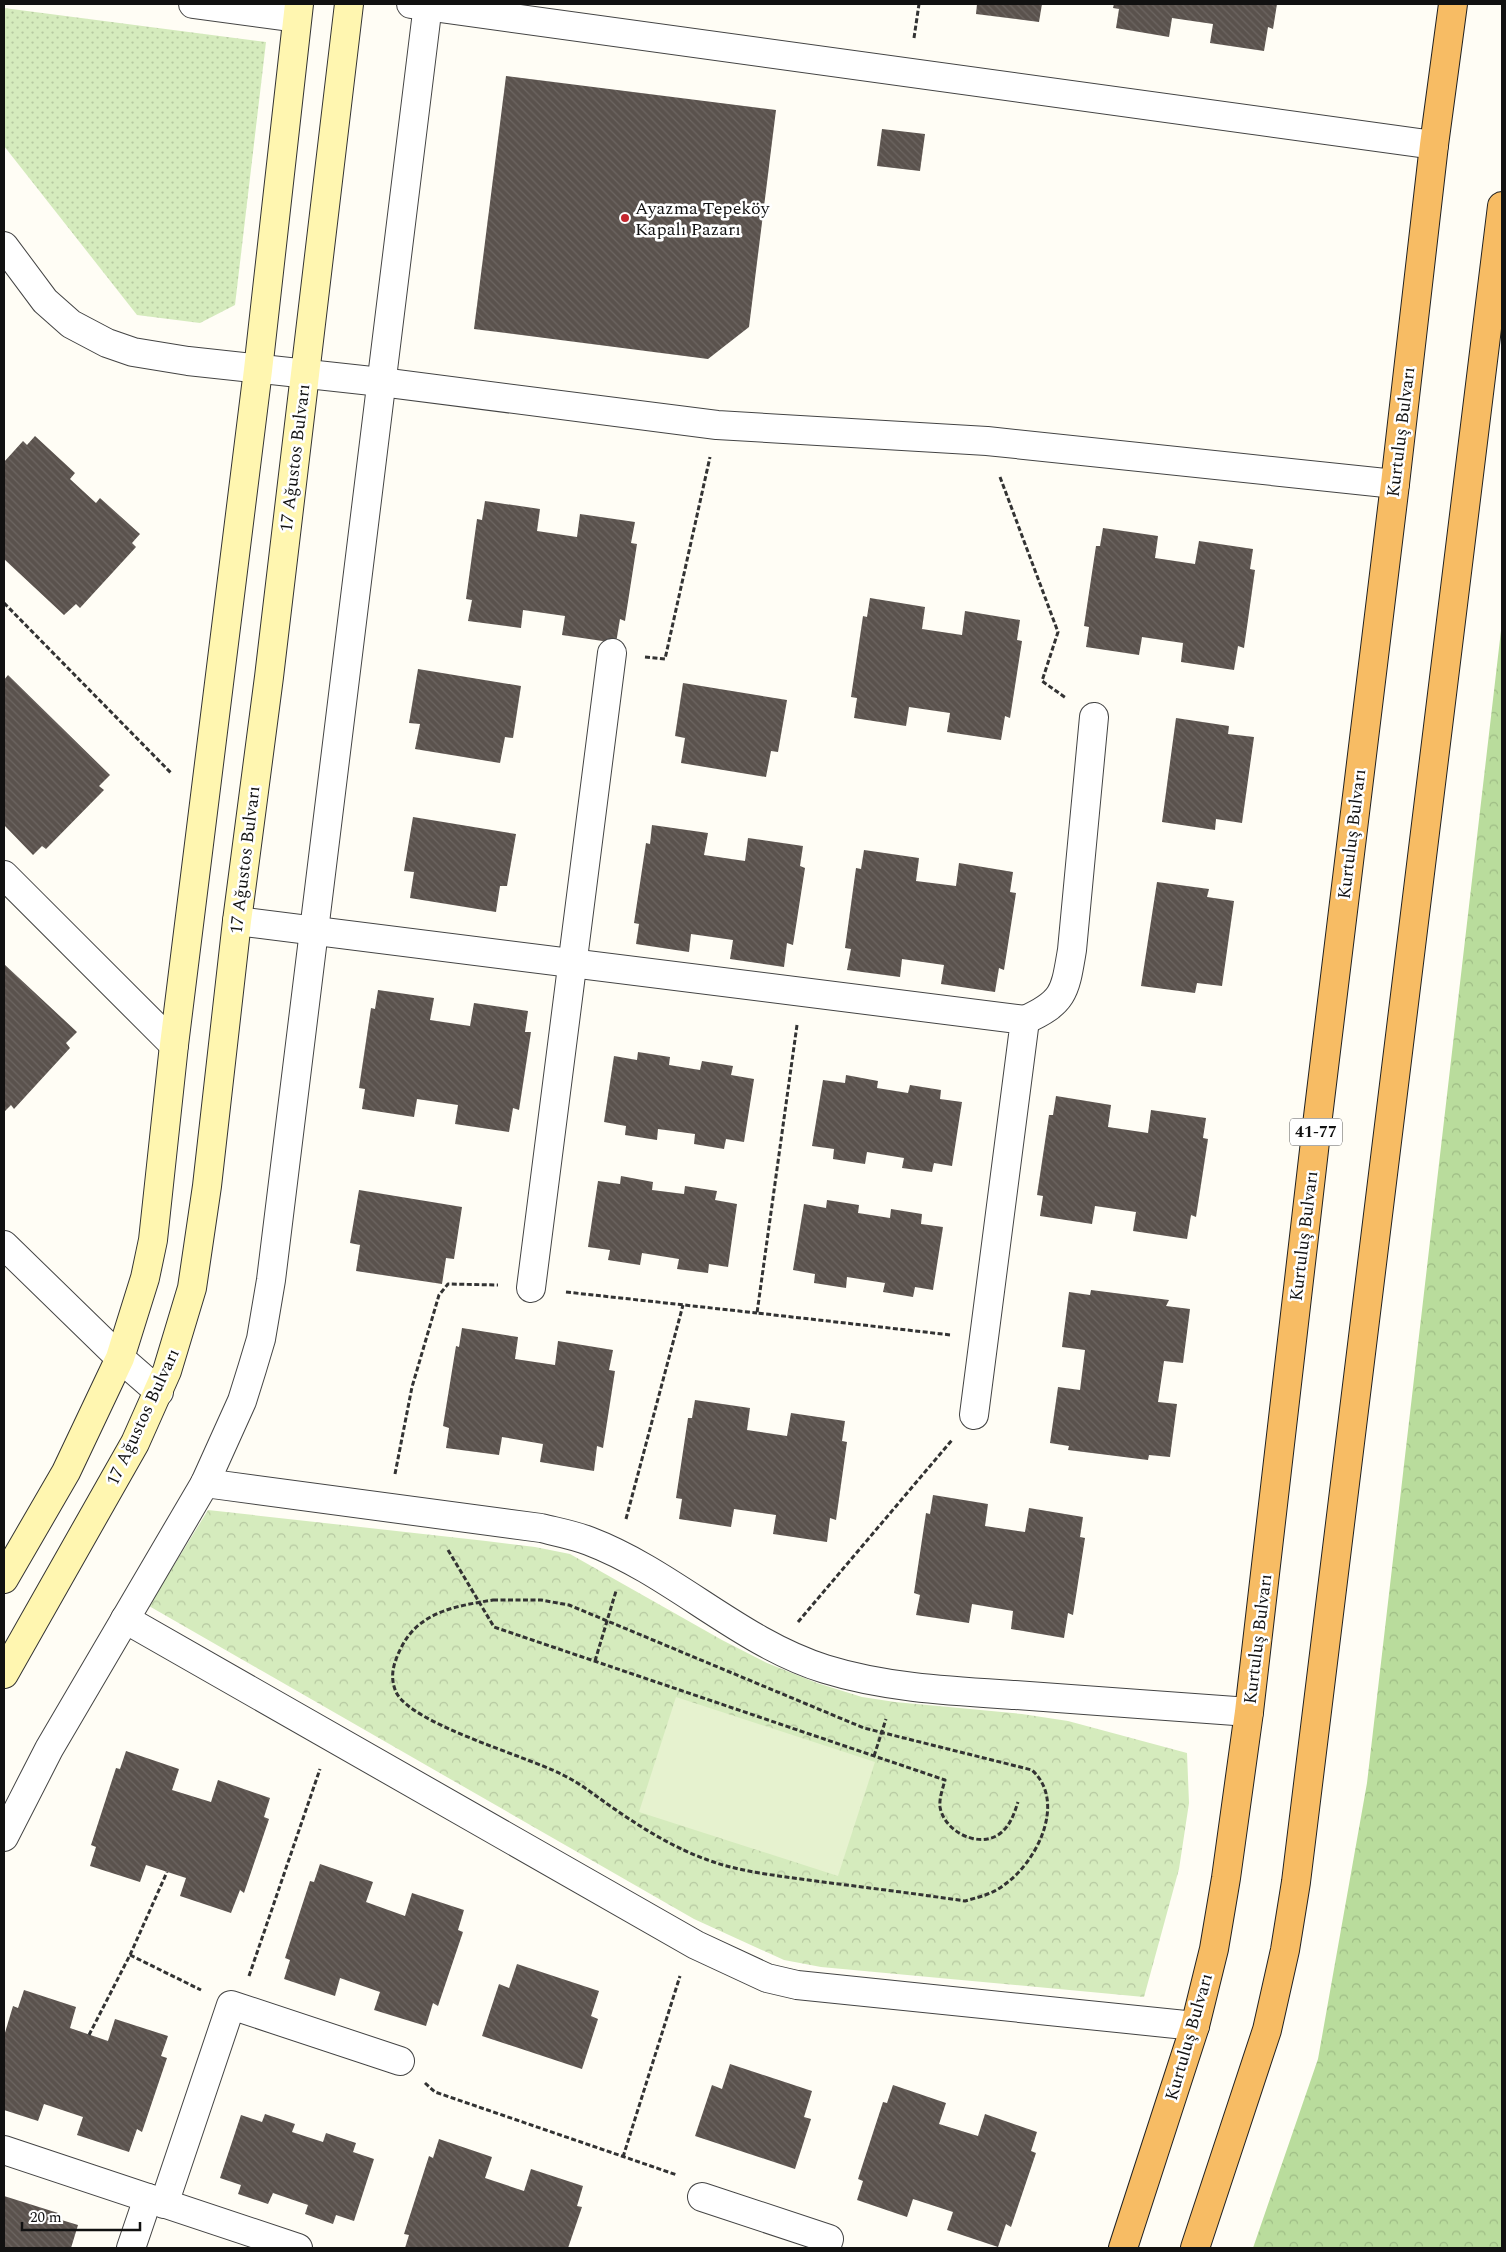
<svg xmlns="http://www.w3.org/2000/svg" width="1506" height="2252" font-family="Spectral,serif">
<defs>
<pattern id="grass-dots" width="8" height="8" patternUnits="userSpaceOnUse" patternTransform="scale(1.25)"><rect width="8" height="8" fill="#d5ebbd"/><path d="M2 2h.1M6 6h.1" fill="none" stroke="#b6c8a1" stroke-width="1.8" stroke-linecap="round"/></pattern>
<pattern id="forest-crowns" width="20" height="18" patternUnits="userSpaceOnUse" patternTransform="scale(1.25)"><rect width="20" height="18" fill="#b9dc9c"/><path d="M2 6a3 3 0 1 1 6 0M12 15a3 3 0 1 1 6 0" fill="none" stroke="#9ebc85"/></pattern>
<pattern id="park-crowns" width="20" height="18" patternUnits="userSpaceOnUse" patternTransform="scale(1.25)"><rect width="20" height="18" fill="#d5ebbd"/><path d="M2 6a3 3 0 1 1 6 0M12 15a3 3 0 1 1 6 0" fill="none" stroke="#b6c8a1"/></pattern>
<pattern id="building-back-hatch" width="6" height="6" patternUnits="userSpaceOnUse" patternTransform="scale(1.25)"><rect width="6" height="6" fill="#5a524d"/><path d="M-1 5l2 2M0 0l6 6M5-1l2 2" fill="none" stroke="#6d6662"/></pattern>
</defs>
<rect width="100%" height="100%" fill="#fffdf5"/>
<polygon fill="url(#grass-dots)" points="4,8 266,42 235,305 200,323 137,315 4,146"/>
<polygon fill="url(#forest-crowns)" points="1502,622 1502,2248 1253,2248 1318,2059 1367,1783"/>
<polygon fill="url(#park-crowns)" points="208,1510 486,1541 535,1547 570,1554 722,1640 767,1663 817,1683 862,1697 895,1702 1022,1714 1068,1721 1187,1753 1189,1803 1179,1869 1144,1997 821,1967 784,1960 694,1919 149,1606"/>
<polygon fill="#e6f2cf" points="676,1697 875,1762 838,1876 639,1812"/>
<g fill="url(#building-back-hatch)">
<polygon points="977,4 1042,4 1039,22 976,14"/>
<polygon points="1114,4 1277,4 1273,29 1268,27 1264,51 1210,43 1213,24 1172,18 1169,37 1116,28 1119,9 1113,8"/>
<polygon points="506,76 776,110 749,327 708,359 474,329"/>
<polygon points="882,129 925,134 920,171 877,166"/>
<polygon points="35,436 75,473 70,479 96,503 100,498 140,534 132,543 136,547 80,608 76,604 64,615 4,559 4,462 23,441 27,445"/>
<polygon points="485,501 540,509 537,531 577,537 580,514 635,522 631,543 637,544 625,621 620,619 616,643 562,635 565,616 523,610 521,628 468,621 472,600 466,599 477,519 482,520"/>
<polygon points="1103,528 1158,536 1155,558 1195,564 1199,541 1253,549 1250,569 1255,570 1244,648 1238,646 1234,670 1181,662 1183,643 1142,637 1139,655 1086,647 1089,627 1084,626 1096,546 1100,546"/>
<polygon points="870,598 925,607 922,629 962,635 965,611 1020,620 1017,640 1022,641 1010,718 1005,716 1001,740 947,732 950,713 909,707 906,726 854,718 857,698 851,697 863,616 867,617"/>
<polygon points="418,669 521,686 513,738 505,737 500,763 415,749 420,724 409,723"/>
<polygon points="8,675 110,775 99,786 104,790 46,849 42,846 33,855 4,825 4,680"/>
<polygon points="683,683 787,700 778,752 771,751 766,777 681,763 685,738 675,736"/>
<polygon points="1176,718 1229,726 1228,734 1254,737 1242,823 1216,819 1215,830 1162,822"/>
<polygon points="413,817 516,834 507,886 500,886 496,912 410,898 414,872 404,871"/>
<polygon points="652,825 708,833 704,855 745,861 748,838 803,846 800,866 805,868 793,945 787,943 784,967 730,959 733,940 691,934 689,952 636,944 639,924 634,923 646,843 650,844"/>
<polygon points="864,850 919,858 916,881 956,886 959,863 1013,872 1010,892 1016,893 1004,970 999,968 995,992 941,984 944,965 902,959 900,977 847,970 851,949 845,948 856,868 861,869"/>
<polygon points="1157,882 1209,889 1207,897 1234,901 1222,986 1197,983 1195,993 1141,986"/>
<polygon points="4,964 77,1032 66,1043 70,1048 14,1109 11,1105 4,1112"/>
<polygon points="378,990 434,998 430,1020 470,1026 474,1003 528,1011 525,1032 531,1032 519,1110 513,1108 509,1132 455,1124 458,1105 417,1099 414,1117 362,1109 365,1089 359,1088 371,1008 375,1009"/>
<polygon points="638,1052 670,1057 669,1065 700,1070 702,1061 733,1066 731,1075 754,1079 744,1142 726,1139 724,1149 694,1144 695,1134 658,1129 657,1140 625,1135 626,1126 604,1122 614,1056 637,1060"/>
<polygon points="846,1075 878,1081 877,1088 908,1093 910,1085 941,1090 940,1099 962,1102 952,1166 934,1163 932,1172 902,1168 904,1158 867,1152 865,1164 833,1159 834,1149 812,1146 823,1080 845,1083"/>
<polygon points="1056,1096 1111,1105 1108,1127 1148,1133 1151,1110 1206,1118 1203,1138 1208,1139 1196,1217 1191,1215 1187,1239 1133,1231 1136,1212 1095,1206 1092,1224 1040,1216 1043,1196 1037,1195 1049,1115 1053,1115"/>
<polygon points="621,1176 653,1182 652,1190 684,1194 685,1186 717,1191 715,1200 737,1204 728,1267 709,1264 708,1273 677,1269 679,1259 642,1253 640,1265 608,1260 610,1250 588,1247 598,1181 620,1184"/>
<polygon points="359,1190 462,1207 454,1259 446,1258 442,1284 356,1271 360,1245 350,1243"/>
<polygon points="827,1200 859,1205 858,1213 890,1218 891,1209 922,1214 921,1224 943,1227 933,1290 915,1287 913,1297 883,1292 885,1283 847,1277 846,1288 814,1283 815,1274 793,1270 804,1204 826,1208"/>
<polygon points="1091,1290 1169,1300 1166,1306 1190,1309 1183,1363 1164,1361 1158,1402 1177,1404 1170,1457 1149,1455 1148,1460 1068,1450 1069,1446 1050,1443 1058,1387 1080,1390 1085,1350 1062,1347 1069,1292 1090,1295"/>
<polygon points="462,1328 518,1337 515,1359 555,1365 558,1341 613,1350 609,1370 615,1371 603,1448 597,1446 594,1471 540,1462 543,1444 502,1437 499,1455 446,1448 449,1428 443,1426 456,1346 459,1347"/>
<polygon points="695,1400 750,1408 747,1430 787,1436 791,1413 845,1421 842,1441 847,1442 836,1520 830,1518 827,1542 773,1534 776,1515 734,1509 731,1527 679,1519 682,1499 676,1498 688,1418 692,1418"/>
<polygon points="933,1495 988,1504 985,1526 1025,1532 1029,1508 1083,1517 1080,1537 1085,1538 1073,1615 1068,1613 1064,1638 1011,1629 1013,1611 972,1604 969,1623 916,1615 920,1595 914,1593 926,1513 930,1514"/>
<polygon points="126,1751 179,1769 172,1790 211,1802 218,1780 270,1798 264,1817 269,1819 244,1893 240,1890 231,1913 180,1896 186,1878 146,1865 140,1882 90,1866 96,1847 91,1845 116,1768 120,1769"/>
<polygon points="320,1864 373,1882 366,1902 405,1916 412,1893 464,1910 458,1930 463,1932 438,2006 433,2003 426,2026 374,2010 380,1992 340,1978 335,1996 284,1979 290,1960 285,1958 310,1881 314,1882"/>
<polygon points="517,1964 599,1991 591,2016 598,2019 582,2069 482,2036 499,1984 509,1988"/>
<polygon points="24,1990 76,2007 70,2028 108,2041 115,2019 168,2036 161,2056 167,2058 142,2132 137,2129 129,2152 77,2135 83,2117 44,2104 38,2121 4,2110 4,2036 13,2006 18,2008"/>
<polygon points="730,2064 812,2091 804,2117 811,2119 795,2169 695,2136 712,2085 722,2089"/>
<polygon points="893,2085 946,2103 939,2124 978,2136 985,2114 1037,2132 1031,2151 1036,2153 1011,2227 1006,2224 998,2247 947,2230 953,2212 913,2199 907,2217 857,2200 863,2181 858,2179 883,2102 887,2103"/>
<polygon points="265,2114 295,2124 292,2132 323,2142 326,2133 356,2143 353,2152 374,2159 354,2221 336,2215 333,2224 305,2214 308,2205 273,2193 268,2204 238,2194 241,2185 220,2178 241,2115 262,2122"/>
<polygon points="439,2139 492,2157 485,2178 524,2191 531,2169 583,2186 577,2206 582,2207 568,2248 405,2248 409,2235 404,2234 429,2156 433,2158"/>
<polygon points="4,2196 58,2213 55,2218 78,2225 71,2248 4,2248"/>
</g>
<g fill="none" stroke-linecap="round" stroke-linejoin="round">
<defs>
<g id="minor">
<polyline points="193,4 297,18"/>
<polyline points="411,4 1434,145"/>
<polyline points="4,246 45,301 71,324 107,343 133,352 188,361 381,382 717,425 987,441 1395,484"/>
<polyline points="4,875 174,1045"/>
<polyline points="237,921 1025,1020 974,1415"/>
<path d="M1025 1020C1065 1002 1065 991 1072 950L1094 717"/>
<polyline points="531,1288 612,653"/>
<path d="M205 1483 541 1528C557 1532 574 1535 589 1541 673 1573 739 1642 825 1669 886 1688 952 1691 1015 1695 1093 1701 1171 1706 1249 1712"/>
<polyline points="125,1619 696,1945 767,1978 797,1985 1195,2026"/>
<polyline points="4,1837 49,1749 205,1483 242,1401 252,1369 261,1339 271,1280 428,4"/>
<polyline points="4,2150 298,2248"/>
<polyline points="702,2197 829,2239 826,2248"/>
<polyline points="164,2204 231,2005 400,2061"/>
<polyline points="131,2248 148,2198"/>
</g>
<polyline id="tertiary" points="4,1245 120,1358 159,1392"/>
<g id="secondary">
<polyline points="4,1579 66,1472 120,1358 145,1278 153,1240 174,1045 258,370 299,4"/>
<polyline points="4,1674 135,1443 167,1371 192,1288 207,1186 237,921 269,677 349,4"/>
</g>
<g id="trunk">
<polyline points="1123,2248 1195,2026 1214,1949 1226,1878 1249,1712 1316,1133 1395,484 1434,145 1453,4"/>
<polyline points="1195,2248 1267,2030 1285,1950 1296,1882 1502,206"/>
</g>
</defs>
<use href="#minor" stroke="#444" stroke-width="30"/>
<use href="#tertiary" stroke="#444" stroke-width="30"/>
<use href="#secondary" stroke="#333" stroke-width="30"/>
<use href="#trunk" stroke="#222" stroke-width="30"/>
<g stroke="#333" stroke-width="3" stroke-dasharray="5 2.5" stroke-linecap="butt">
<polyline points="914,38 919,4"/>
<polyline points="1000,477 1058,632 1042,681 1066,698"/>
<polyline points="4,603 172,774"/>
<polyline points="645,657 665,659 710,457"/>
<polyline points="797,1025 757,1313 951,1335"/>
<polyline points="566,1292 757,1313"/>
<polyline points="395,1474 412,1387 439,1295 448,1284 498,1285"/>
<polyline points="626,1519 683,1305"/>
<path d="M448 1550 494 1627 945 1780C943 1788 939 1798 940 1807 944 1831 977 1848 998 1835 1010 1827 1014 1814 1018 1802"/>
<path d="M493 1600H541L569 1605 864 1728 1032 1770C1067 1802 1037 1862 1004 1885 993 1894 979 1897 965 1901 918 1894 870 1888 823 1882 789 1877 755 1874 723 1865 685 1854 649 1833 616 1810 598 1798 582 1784 561 1774 526 1756 411 1724 396 1692 389 1676 394 1662 401 1648 419 1611 457 1606 493 1600Z"/>
<polyline points="798,1622 952,1440"/>
<polyline points="595,1661 616,1591"/>
<polyline points="874,1756 886,1719"/>
<polyline points="130,1955 201,1990"/>
<polyline points="249,1976 320,1769"/>
<polyline points="89,2035 130,1955 167,1872"/>
<polyline points="425,2083 435,2092 677,2175"/>
<polyline points="623,2157 680,1976"/>
</g>
<use href="#minor" stroke="#fff" stroke-width="28"/>
<use href="#tertiary" stroke="#fff" stroke-width="28"/>
<use href="#secondary" stroke="#fff6b0" stroke-width="28"/>
<use href="#trunk" stroke="#f7bc64" stroke-width="28"/>
</g>
<circle fill="#c4262e" stroke="#fff" stroke-width="2" cx="625" cy="218" r="5"/>
<g text-anchor="middle" dominant-baseline="central" stroke-width="5" stroke-linejoin="round" paint-order="stroke">
<rect fill="#fff" stroke="#585858" stroke-width="1" x="1290" y="1118.5" width="52" height="27" rx="4"/>
<g font-size="16" font-weight="bold" fill="#111">
<text x="1316" y="1132">41-77</text>
</g>
<g font-size="18" fill="#111" stroke="#fff" text-anchor="start">
<text x="635" y="208">Ayazma Tepeköy<tspan x="635" dy="21">Kapalı Pazarı</tspan></text>
</g>
<g font-size="18" fill="#111" stroke="#fff">
<text transform="translate(1401 432) rotate(-83)">Kurtuluş Bulvarı</text>
<text transform="translate(295 458) rotate(-83)">17 Ağustos Bulvarı</text>
<text transform="translate(1352 834) rotate(-83)">Kurtuluş Bulvarı</text>
<text transform="translate(245 860) rotate(-83)">17 Ağustos Bulvarı</text>
<text transform="translate(1304 1236) rotate(-83)">Kurtuluş Bulvarı</text>
<text transform="translate(143 1417) rotate(-65)">17 Ağustos Bulvarı</text>
<text transform="translate(1258 1639) rotate(-83)">Kurtuluş Bulvarı</text>
<text transform="translate(1189 2037) rotate(-74)">Kurtuluş Bulvarı</text>
</g>
</g>
<rect width="1506" height="2252" fill="none" stroke="#111111" stroke-width="10"/>
<path d="M22 2222v8h118v-8" fill="none" stroke="#111111" stroke-width="2.5"/>
<text x="30" y="2222" font-size="15" fill="#111111" stroke="#ffffff" stroke-width="4" paint-order="stroke">20 m</text>
</svg>
